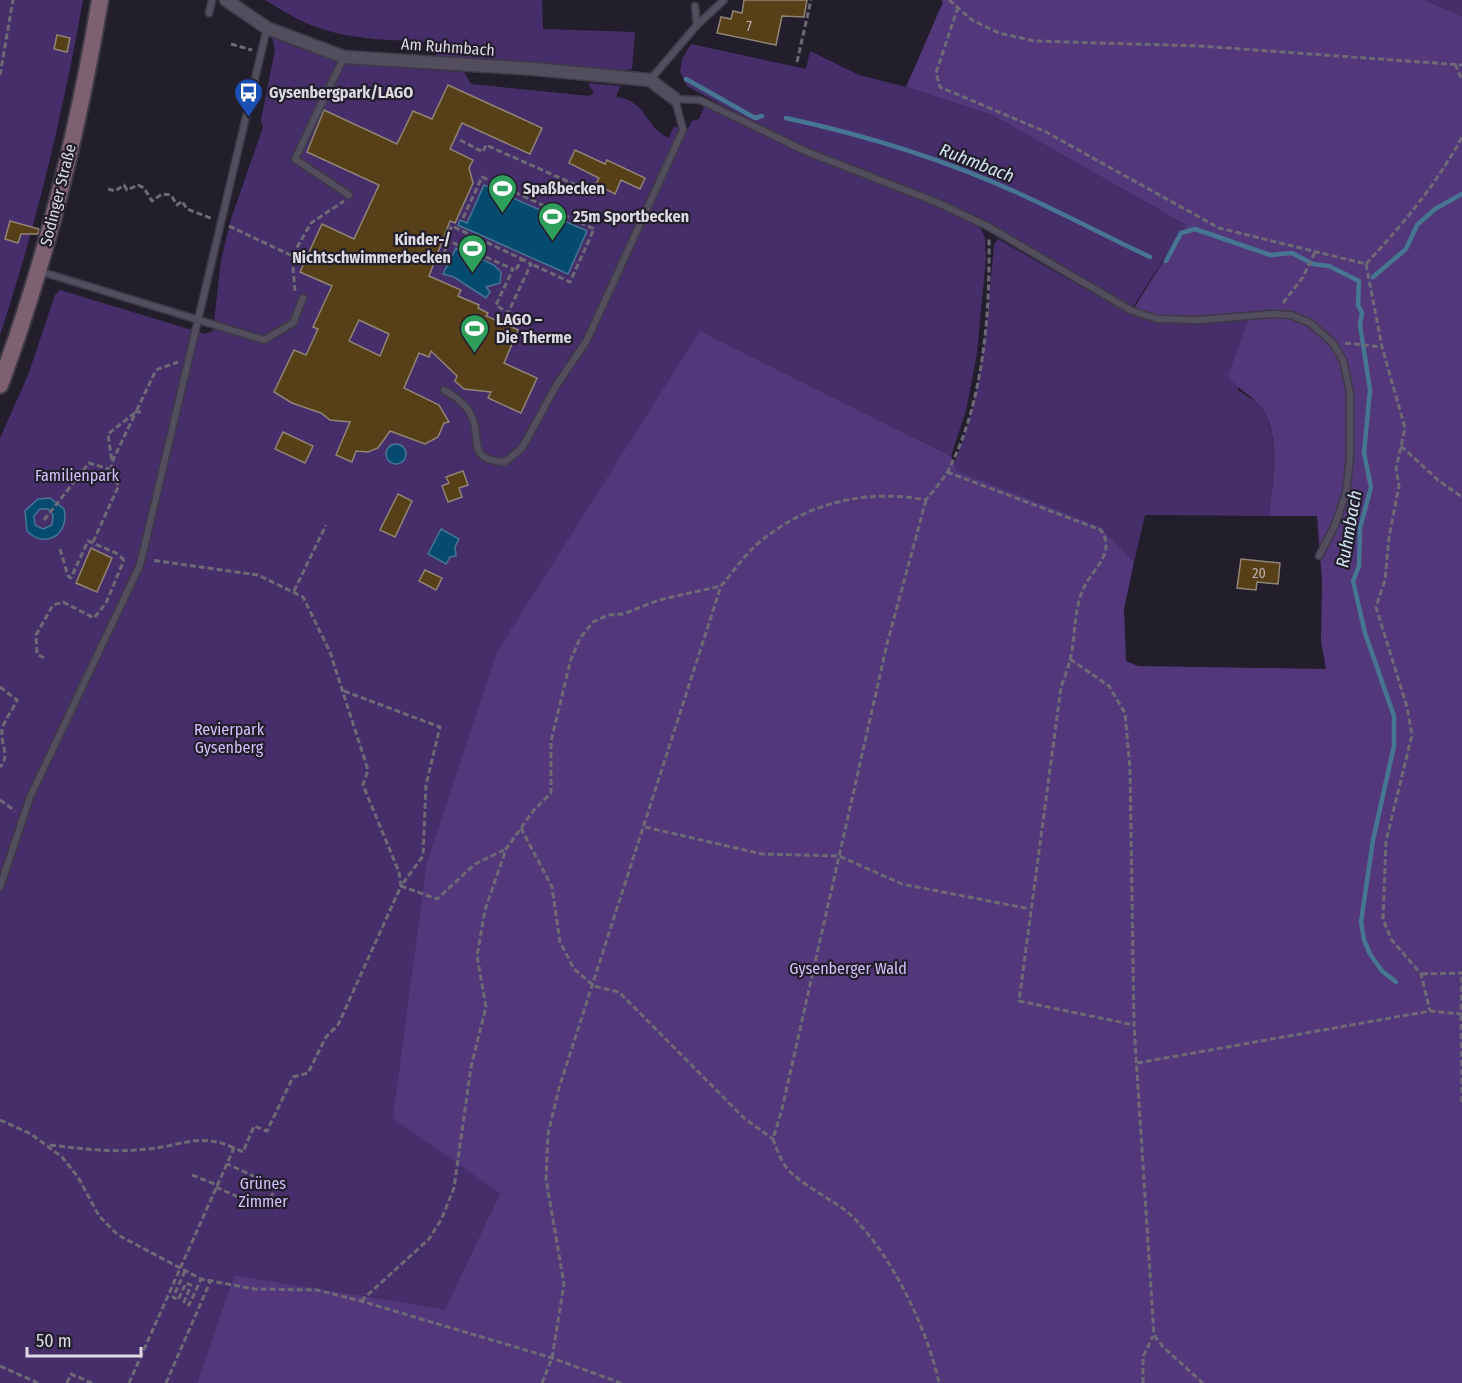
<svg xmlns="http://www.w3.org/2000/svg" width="1462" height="1383" font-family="'Fira Sans Condensed',sans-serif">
<rect width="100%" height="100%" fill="#231e2c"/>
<g fill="#462e6b">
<path d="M0 0H83C63 113 36 226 0 335Z"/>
<path d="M265 0H542L543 29 635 32 632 69 614 72 436 58V42C397 40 357 41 319 28 300 22 282 10 265 0Z"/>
<polygon points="1425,0 1462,0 1462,16"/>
<path d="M272 37C333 65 398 68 464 72L471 84 589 96 594 93 588 83 620 86 616 97C647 100 644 127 669 138L674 126 686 132 692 121 699 119 705 105 821 162 918 197 973 222 981 229 985 238 986 258 977 353 966 411 951 456 700 331 500 1193 445 1309 234 1275 197 1383H0V438L28 375 55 295 60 290 205 334 213 331 221 260 231 219 263 127 261 120 275 50Z"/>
<polygon points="691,44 806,69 810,51 859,75 906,87 992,115 1186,225 1133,307 1079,278 977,216 824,156 761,127 687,86 680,72 682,59"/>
<path d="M998 239 1112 304 1155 320 1175 324 1249 320 1238 390C1245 395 1255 400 1260 406 1282 437 1272 480 1269 516L1145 515 1134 562 1099 526 956 471 954 464C983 394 987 320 994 244Z"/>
</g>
<path fill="#52387a" d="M941 0H1425L1462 16V1383H197L234 1275 445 1309 500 1193 393 1118 427 863 497 652 700 331 951 456 957 471 1099 526 1134 562 1124 609 1126 661 1138 666 1326 669 1321 641 1322 582 1317 516H1269C1272 482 1283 433 1259 405 1249 393 1239 391 1228 376L1248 320 1175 324 1131 313 1186 225 992 115 906 87 943 2Z"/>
<g fill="#054b6f" stroke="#467692" stroke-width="1.5" fill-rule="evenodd">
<polygon points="484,185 587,231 568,274 458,225 460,220 467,223"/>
<polygon points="456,248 468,260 475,256 494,265 501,272 500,283 486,287 490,292 486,298 454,277 443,274"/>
<circle cx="396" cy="454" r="10"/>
<path d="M50 498 64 509C70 534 45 550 27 531L25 511 38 499ZM40 509H48L53 515 52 525 43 529 35 525 34 516Z"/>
<polygon points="441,529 459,539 455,547 456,556 450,557 446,564 428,554"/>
</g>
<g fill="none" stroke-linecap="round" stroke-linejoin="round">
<g stroke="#467692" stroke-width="4.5">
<polyline points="686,79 755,118 762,116"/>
<path d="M786 118C865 135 943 159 1018 193 1062 213 1106 236 1150 257"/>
<polyline points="1166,261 1181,233 1195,229 1270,255 1292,253 1313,264 1329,266 1359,281 1358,305 1362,313 1360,325 1370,390 1364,453 1371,487 1360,528 1359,566 1353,581 1365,633 1394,716 1394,746 1373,840 1361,922 1364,940 1370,954 1382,971 1396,982"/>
<polyline points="1373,277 1406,249 1417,225 1435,209 1462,194"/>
</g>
</g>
<g fill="#573f17" stroke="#908575" stroke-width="1.5" fill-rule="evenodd">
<polygon points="744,0 807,0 804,17 782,16 776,45 717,33 721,17 731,19 733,11 742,13"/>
<polygon points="57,35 70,38 67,52 54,49"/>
<path d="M448 85 542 128 530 154 462 123 450 149 473 160 469 168 473 183 455 223 450 221 429 276 461 290 458 296 479 305 478 308 488 313 486 316 518 330 504 363 537 378 521 413 488 398 491 392 464 389 455 381 457 376 431 351 429 357 419 353 404 388 439 405 449 422 444 423 438 437 425 444 390 431 378 448 368 452 356 451 352 462 336 455 350 422 330 420 321 413 292 403 274 392 294 350 306 355 318 329 313 327 332 286 300 272 322 224 354 239 379 185 307 152 324 110 397 144 413 111 432 119ZM359 320 389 334 380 356 349 341Z"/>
<polygon points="575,150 605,164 607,160 645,178 640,189 621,180 615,194 596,184 599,178 569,163"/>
<polygon points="10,221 39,229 38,234 21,234 18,243 5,239"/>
<polygon points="283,432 313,446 305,463 275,449"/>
<polygon points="463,471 468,485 459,488 462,497 448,502 442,486 449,483 446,477"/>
<polygon points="398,494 412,501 395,537 380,530"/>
<polygon points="91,548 112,558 97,592 76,583"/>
<polygon points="1241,559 1280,563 1278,584 1257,582 1256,590 1237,588"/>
<polygon points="425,570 442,578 436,590 419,581"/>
</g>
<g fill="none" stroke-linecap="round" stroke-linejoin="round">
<defs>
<g id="service">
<polyline points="695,6 697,25"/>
<polyline points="209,13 212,0"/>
<polyline points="344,57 295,159 349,195"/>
<polyline points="650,80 697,25 724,0"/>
<polyline points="39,271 264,340 293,323 303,298"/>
<path d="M444 390C456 397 468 405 473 420 481 441 467 460 505 462L522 448 556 386 587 340 683 130 675 99 700 100 805 151 936 202 989 227 1132 311 1158 319 1199 320 1273 314 1291 315 1310 323 1332 342 1343 360 1350 392V457L1346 493 1335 525 1319 556"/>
<polyline points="0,887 30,797 140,565 267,28"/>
</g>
<polyline id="minor" points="226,0 267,28 344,57 534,69 650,80 675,99"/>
<path id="secondary" d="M0 385C46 261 78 131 100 0"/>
</defs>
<use href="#service" stroke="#3e3a46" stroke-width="9"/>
<use href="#minor" stroke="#3e3a46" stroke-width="15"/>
<use href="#secondary" stroke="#3e3a46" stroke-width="20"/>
<g stroke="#6d6975" stroke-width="3" stroke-dasharray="6 3" stroke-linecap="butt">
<polyline points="949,0 972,20 999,33 1034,41 1200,46 1462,65"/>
<polyline points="958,7 936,73 940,87 1046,132 1219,228 1366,264"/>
<polyline points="231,44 252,50"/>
<polyline points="797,62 811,0"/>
<polyline points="1455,64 1462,80"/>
<polyline points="0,75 13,0"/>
<polyline points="460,140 483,152 486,145 596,194"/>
<polyline points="108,189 115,191 124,185 127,190 138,185 144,188 152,201 162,194 171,195 177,205 182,201 187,209 213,219"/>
<polyline points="463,218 482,177 594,229 570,282 531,264"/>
<polyline points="229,226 303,261"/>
<polyline points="449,240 447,235 452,226 522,259 517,268 513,269"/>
<polyline points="440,262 449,241 513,269 496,305 508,313 531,264 522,259"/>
<polyline points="1366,264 1382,347 1405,428 1396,469 1399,486 1389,537 1385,580 1376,607 1407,707 1412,735 1386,841 1383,919 1391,939 1421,974 1430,1011"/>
<path d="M1366 264C1403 224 1436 185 1462 137"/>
<polyline points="295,291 292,256 311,223 344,201"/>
<polyline points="1283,303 1303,277 1315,252"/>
<polyline points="1345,343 1382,347"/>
<polyline points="141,412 136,412 112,462 108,434 136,412 156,370 178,362"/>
<polyline points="1401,446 1439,481 1462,497"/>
<path d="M947 472 1101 530C1116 552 1094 568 1084 587 1073 611 1076 636 1070 660 1068 669 1064 678 1061 687L1019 1001 1134 1025"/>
<path d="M926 500 887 644 782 1109 773 1139C776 1147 779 1156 784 1164 795 1183 836 1200 853 1217 893 1258 927 1328 939 1383"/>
<polyline points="44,520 89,463 109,469"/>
<polyline points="93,542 119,485 110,477 112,462"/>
<polyline points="60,549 68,576 71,578 88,541 116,553 124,560"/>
<polyline points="294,591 326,525"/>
<polyline points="44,658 37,654 36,635 53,605 63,602 94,618 106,603 124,560"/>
<polyline points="1070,659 1109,686 1125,713 1130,769 1134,1025 1154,1335 1163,1347 1203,1383"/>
<path d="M0 687 17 700C13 710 4 720 2 730 0 744 11 756 0 767"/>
<polyline points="344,691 440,727 426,785 423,856 401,886 437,899 475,864 504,850"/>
<polyline points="0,800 15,811"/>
<polyline points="645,827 762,854 839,856 902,884 1030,909"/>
<polyline points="521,828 552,887 560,942 574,969 594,986 619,992 745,1119 773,1139"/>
<polyline points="1422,974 1462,973"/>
<polyline points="1461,1015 1462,1103"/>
<polyline points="1137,1063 1430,1011 1461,1014 1462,975"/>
<polyline points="0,1120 31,1134 62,1157 78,1177 99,1216 118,1235 201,1279 254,1289 317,1290 361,1301 552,1358 621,1383"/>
<path d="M50 1145C83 1149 115 1153 148 1149 181 1146 201 1132 234 1148"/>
<polyline points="192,1175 217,1185"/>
<polyline points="216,1187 251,1203 258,1200 268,1204 276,1186 227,1164"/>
<polyline points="185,1271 173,1297 178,1300 186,1283 191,1285 184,1302 189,1305 201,1279"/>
<polyline points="361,1301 429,1239 441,1220 454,1188 471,1067 486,1007 477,956 485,910 506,849 534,810 551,793 551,741 571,659 580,638 593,622 608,615 623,614 659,600 721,586"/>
<polyline points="0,1366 38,1383"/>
<polyline points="67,1383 71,1374 92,1383"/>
<polyline points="129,1383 234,1148 243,1152 254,1126 267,1131 293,1077 308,1073 326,1037 338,1025 401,886 399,872 363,785 368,770 330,652 303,597 258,575 151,560"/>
<polyline points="166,1383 210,1282"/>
<path d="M542 1383 552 1358 564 1284 546 1179 548 1134 559 1088 721 586C732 573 742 559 754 547 801 504 865 488 926 500 933 491 942 481 948 471 984 402 990 314 989 238"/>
<polyline points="1143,1383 1143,1357 1153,1336"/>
</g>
<use href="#service" stroke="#534e5e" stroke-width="6"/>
<use href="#minor" stroke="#534e5e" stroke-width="12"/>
<use href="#secondary" stroke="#7e6170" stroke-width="16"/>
</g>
<defs>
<symbol id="bus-pin" viewBox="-11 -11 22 30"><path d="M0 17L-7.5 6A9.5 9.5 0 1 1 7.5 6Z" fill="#1a4fb4" stroke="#231e2c"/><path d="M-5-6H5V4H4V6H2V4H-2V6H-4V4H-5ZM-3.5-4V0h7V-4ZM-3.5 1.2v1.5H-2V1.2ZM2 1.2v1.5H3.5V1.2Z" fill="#fff"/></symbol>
<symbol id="stadium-pin" viewBox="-11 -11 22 30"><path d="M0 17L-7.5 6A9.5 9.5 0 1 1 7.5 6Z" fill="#2e9e5b" stroke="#231e2c"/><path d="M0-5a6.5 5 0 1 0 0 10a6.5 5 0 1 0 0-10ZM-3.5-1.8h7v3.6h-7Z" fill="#fff"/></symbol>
</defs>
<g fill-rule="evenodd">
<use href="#bus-pin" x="232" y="76" width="33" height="45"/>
<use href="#stadium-pin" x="486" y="172" width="33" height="45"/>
<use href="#stadium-pin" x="536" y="200" width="33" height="45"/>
<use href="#stadium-pin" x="456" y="232" width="33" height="45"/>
<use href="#stadium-pin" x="458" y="312" width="33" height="45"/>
</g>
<g text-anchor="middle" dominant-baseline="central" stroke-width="4.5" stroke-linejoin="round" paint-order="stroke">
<g font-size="14" fill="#bbb2b0">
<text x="749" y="26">7</text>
<text x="1259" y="573">20</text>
</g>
<g font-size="16" fill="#dcd9e3" stroke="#231e2c">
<text transform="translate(448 47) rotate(4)">Am Ruhmbach</text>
<text transform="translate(58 195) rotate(-76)">Sodinger Straße</text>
</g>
<g font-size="16" font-weight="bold" fill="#dcd9e3" stroke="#231e2c" text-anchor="start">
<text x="269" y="92">Gysenbergpark/LAGO</text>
<text x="523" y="188">Spaßbecken</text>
<text x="573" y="216">25m Sportbecken</text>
<text x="451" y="239" text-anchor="end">Kinder-/<tspan x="451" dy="18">Nichtschwimmerbecken</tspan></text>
<text x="496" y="319">LAGO –<tspan x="496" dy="18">Die Therme</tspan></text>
</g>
<g font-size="16" fill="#d3c0fb" stroke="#231e2c">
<text x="77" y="475">Familienpark</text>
<text x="229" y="729">Revierpark<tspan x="229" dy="18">Gysenberg</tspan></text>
<text x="848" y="968">Gysenberger Wald</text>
<text x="263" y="1183">Grünes<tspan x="263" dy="18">Zimmer</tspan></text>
</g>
<g font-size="18" font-style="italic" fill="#d0e3f1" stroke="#231e2c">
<text transform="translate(977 163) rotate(21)">Ruhmbach</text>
<text transform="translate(1349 529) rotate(-80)">Ruhmbach</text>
</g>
</g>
<path d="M27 1347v9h114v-9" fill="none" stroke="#dcd9e3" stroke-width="3"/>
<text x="36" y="1347" font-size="18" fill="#dcd9e3" stroke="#231e2c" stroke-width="4.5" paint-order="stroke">50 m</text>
</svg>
